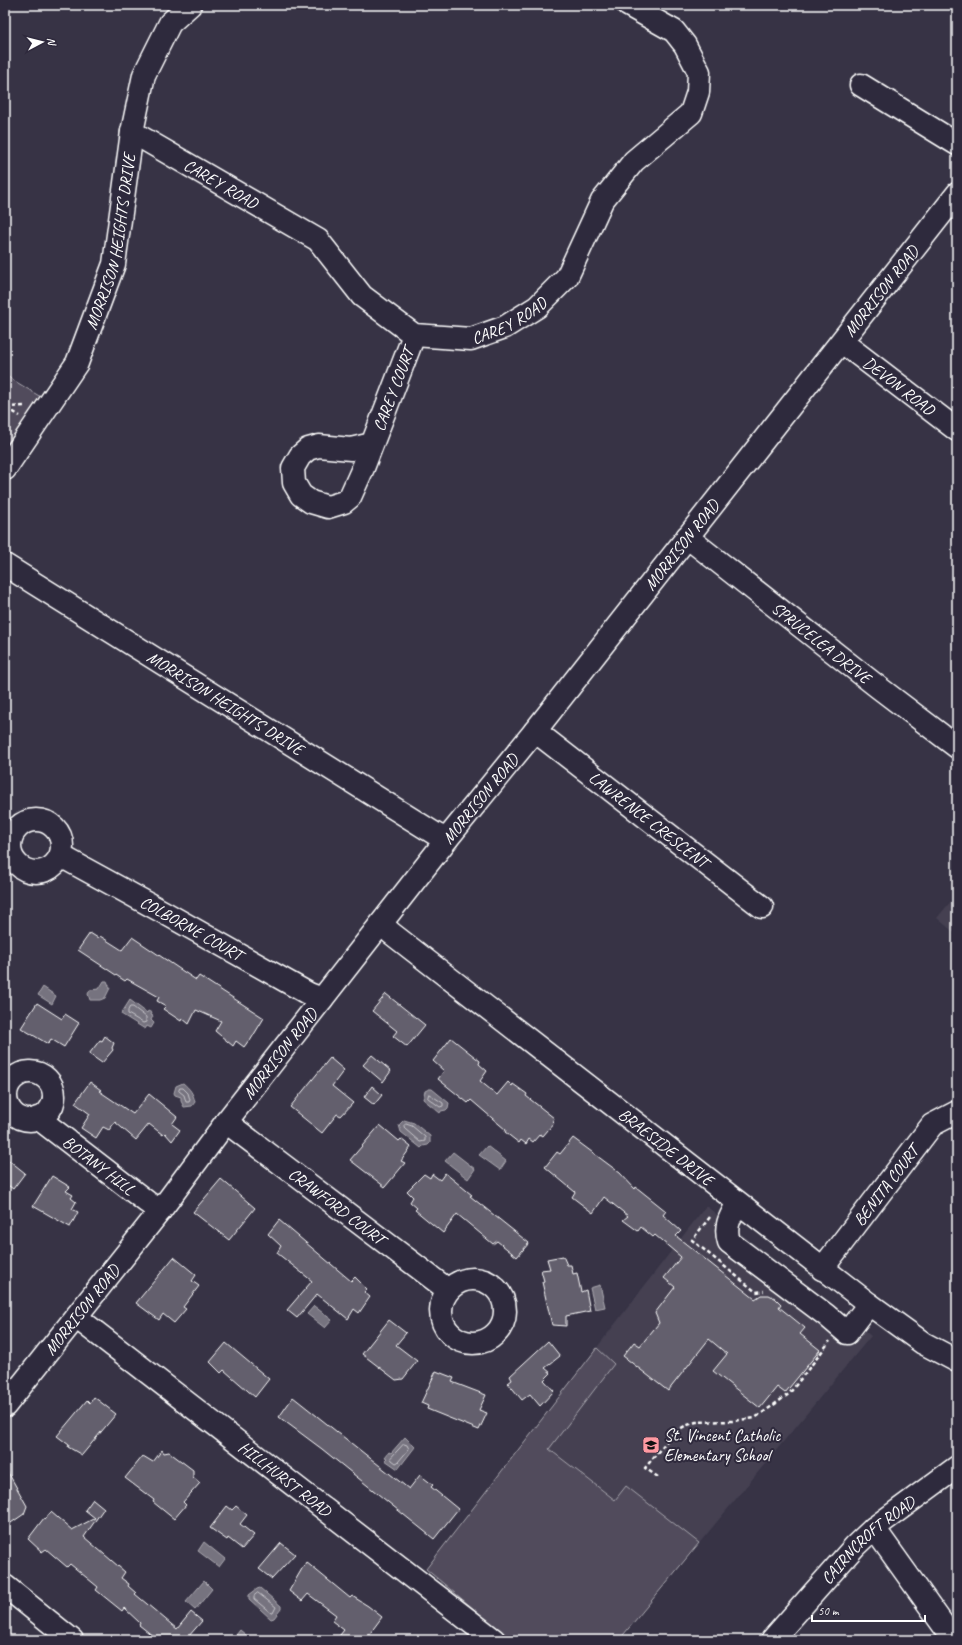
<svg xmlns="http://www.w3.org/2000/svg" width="962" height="1645" font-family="Caveat,sans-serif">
<rect width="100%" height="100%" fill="#373345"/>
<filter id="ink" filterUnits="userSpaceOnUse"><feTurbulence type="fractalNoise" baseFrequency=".025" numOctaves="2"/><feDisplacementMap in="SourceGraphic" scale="8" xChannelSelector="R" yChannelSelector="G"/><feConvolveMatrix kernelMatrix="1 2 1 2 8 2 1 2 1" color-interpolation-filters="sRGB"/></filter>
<g filter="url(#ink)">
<g fill="#444051">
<polygon points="957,894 957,935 937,918"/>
<polygon points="706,1206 871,1336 619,1640 511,1640 426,1569"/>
</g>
<g fill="#514c5c" stroke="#a8a6ae">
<polygon points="5,375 44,399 5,453"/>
<polygon points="597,1348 614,1364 549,1449 615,1500 626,1486 699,1543 619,1640 511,1640 426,1569"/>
</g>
<g fill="#76737f" stroke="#adabb2">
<polygon points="104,981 107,981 110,988 105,998 100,1000 90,1000 88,994 90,990 99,989"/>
<polygon points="43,987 56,996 52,1004 38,995"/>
<polygon points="130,1000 147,1013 148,1011 152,1013 151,1015 153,1016 151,1020 154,1023 151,1028 147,1026 145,1029 121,1014"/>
<path d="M183 1083C190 1089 193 1093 195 1102L192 1106 184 1107 181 1101V1097L175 1095 174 1093 176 1086Z"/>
<polygon points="429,1089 432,1089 449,1103 448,1108 446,1110 441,1111 440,1113 423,1099 425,1091"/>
<polygon points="404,1120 414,1123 430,1136 430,1143 428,1145 423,1146 421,1148 401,1132 399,1125"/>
<polygon points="487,1146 506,1161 500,1170 479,1155"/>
<polygon points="453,1152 475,1169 468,1179 445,1161"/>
<polygon points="600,1285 605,1307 595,1309 590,1288"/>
<polygon points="314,1306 332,1320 325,1328 307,1314"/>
<polygon points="405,1437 415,1447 398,1469 385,1460 387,1458 385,1457 389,1452 391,1453"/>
<polygon points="204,1542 225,1559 219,1567 198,1551"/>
<polygon points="204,1581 212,1589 195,1610 186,1602"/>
<polygon points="260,1588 281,1606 281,1609 274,1618 271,1619 249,1599 249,1595 257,1589"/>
<polygon points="240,1630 252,1640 253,1640 233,1639"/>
</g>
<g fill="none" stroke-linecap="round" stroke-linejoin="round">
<g stroke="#c8c7cc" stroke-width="1">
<polygon points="130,1007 133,1007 146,1017 146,1022 143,1023 128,1014 128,1011"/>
<polygon points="180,1088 183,1088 188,1093 190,1100 189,1102 186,1102 184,1095 179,1091"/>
<polygon points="429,1094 443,1103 443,1106 440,1107 428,1098"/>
<polygon points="406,1124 412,1126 425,1137 425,1141 420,1142 405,1129 404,1126"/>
<polygon points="404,1444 407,1445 409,1449 398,1462 396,1463 392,1460 391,1458"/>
<polygon points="258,1593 276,1607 273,1613 271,1613 254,1599 254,1596"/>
</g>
</g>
<g fill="#635f6d" stroke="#fff">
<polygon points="90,933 98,938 100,936 122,950 132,937 196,980 199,976 264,1018 250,1041 249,1040 244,1047 236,1041 233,1046 215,1031 221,1021 196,1010 189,1024 182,1018 181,1021 163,1009 166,1006 157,1001 159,997 127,979 125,981 78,950"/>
<polygon points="386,994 425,1025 407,1047 393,1036 397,1031 372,1011"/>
<polygon points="37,1003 62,1019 65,1014 79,1023 64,1047 51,1039 48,1044 21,1028"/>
<polygon points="105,1036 114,1043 112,1048 113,1050 102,1063 89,1054 100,1040 102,1041"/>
<polygon points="451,1038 480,1061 479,1064 487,1071 480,1081 497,1095 508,1082 512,1086 513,1084 527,1094 526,1096 554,1118 553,1120 554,1123 543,1136 540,1134 533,1142 529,1139 526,1144 521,1140 519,1143 505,1132 506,1130 471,1100 468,1103 438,1079 444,1071 433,1061"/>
<polygon points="372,1055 391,1071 383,1082 363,1065"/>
<polygon points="330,1058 344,1070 332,1086 353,1103 341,1116 337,1114 322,1133 290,1107"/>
<polygon points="90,1082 101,1090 99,1091 133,1114 149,1094 177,1117 172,1124 180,1130 172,1141 165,1133 163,1135 149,1124 136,1140 115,1122 109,1130 103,1127 96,1138 81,1128 90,1114 75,1103"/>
<polygon points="372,1086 382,1095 374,1105 364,1097"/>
<polygon points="380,1125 399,1141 401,1139 411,1147 401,1161 405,1163 385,1187 350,1160"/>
<polygon points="573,1138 620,1173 635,1189 636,1187 666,1211 663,1215 681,1231 676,1236 755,1299 761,1295 769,1295 775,1298 781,1304 779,1307 805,1328 800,1334 820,1350 785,1393 777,1387 760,1408 713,1371 727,1354 709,1339 668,1391 623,1356 634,1342 640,1346 659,1323 655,1313 675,1287 664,1278 681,1257 655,1235 653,1237 641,1227 638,1231 623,1220 628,1216 604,1197 593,1213 572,1197 575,1192 545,1167 557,1152 560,1154"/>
<polygon points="5,1157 25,1173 13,1189 5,1183"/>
<polygon points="445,1173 472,1195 470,1196 529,1243 517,1257 497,1241 493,1244 457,1214 443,1233 415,1210 417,1208 410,1202 413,1197 407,1191 424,1174 430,1178 432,1174 440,1180"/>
<polygon points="52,1176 70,1187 66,1191 73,1195 71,1198 76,1202 72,1209 78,1212 70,1227 33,1206"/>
<polygon points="221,1179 255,1208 229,1240 193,1212"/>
<polygon points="279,1220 351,1281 355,1277 367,1289 364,1292 370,1297 359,1313 354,1309 348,1319 317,1294 297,1318 287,1310 312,1281 277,1253 281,1246 268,1234"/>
<polygon points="563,1256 567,1265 571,1265 573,1274 577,1273 581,1292 586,1290 590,1311 566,1316 566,1326 552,1325 542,1282 544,1281 541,1270 550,1269 547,1259"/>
<polygon points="174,1257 196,1275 192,1281 199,1286 183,1307 186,1309 174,1323 163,1314 159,1320 136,1303"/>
<polygon points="389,1320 406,1333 396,1345 417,1361 403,1379 396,1380 362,1354"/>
<polygon points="548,1341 560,1356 545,1368 551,1373 544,1380 554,1391 540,1406 530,1394 522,1400 508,1383 512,1380 510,1376"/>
<polygon points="226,1343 269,1379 255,1397 224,1370 221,1373 210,1362"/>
<polygon points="436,1371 454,1378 452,1382 486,1395 479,1410 487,1413 479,1430 427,1409 428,1406 421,1403"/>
<polygon points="94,1397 116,1414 82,1455 68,1447 69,1445 57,1436 87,1400 90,1403"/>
<polygon points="293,1397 409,1489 420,1475 433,1485 431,1487 458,1509 434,1539 322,1449 279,1417"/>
<polygon points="162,1450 164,1453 169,1452 193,1470 193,1477 200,1483 183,1502 186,1505 174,1519 153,1502 154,1500 125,1478 143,1456 153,1462"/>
<polygon points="5,1467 27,1506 24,1514 5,1527"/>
<polygon points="93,1499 104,1508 84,1537 125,1572 121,1578 129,1584 128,1586 136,1593 135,1594 177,1629 191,1612 202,1621 188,1637 191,1640 158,1640 139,1625 140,1623 124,1608 122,1611 96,1590 98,1587 70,1564 67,1567 46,1549 42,1552 28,1539 44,1518 44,1520 51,1512 72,1530 95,1518 85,1510"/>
<polygon points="227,1506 232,1510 236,1506 247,1515 240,1524 254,1535 242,1549 228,1538 227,1540 210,1528"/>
<polygon points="281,1543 295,1554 272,1579 259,1569"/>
<polygon points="306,1562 350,1598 352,1596 368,1606 382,1617 365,1640 336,1640 344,1630 332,1621 336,1615 308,1594 302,1601 289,1591"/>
</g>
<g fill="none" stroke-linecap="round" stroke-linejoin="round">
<defs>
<g id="minor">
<polyline points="861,85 957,144"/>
<path id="s1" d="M132 132 318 240 362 296 414 335 471 339 505 327 537 307 567 277 602 201 634 161 691 113 698 92 699 72 685 45 674 31 628 5"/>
<path id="s2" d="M842 342 957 430"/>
<path id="s3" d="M372 444 351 449 319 446 308 449 300 456 293 468 294 483 301 495 311 502 328 507 344 502 350 497 363 468 414 335"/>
<path id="s4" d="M5 469 77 363 114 264 132 132 144 75 170 23 190 5"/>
<path id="s5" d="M687 537 878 687 957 747"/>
<path id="s6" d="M5 565 437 835 447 839"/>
<path id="s7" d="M535 731 762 907"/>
<circle cx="36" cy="846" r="26"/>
<path id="s8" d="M61 856 165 913 309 994 322 999"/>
<path id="s9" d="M382 924 391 933 869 1304 923 1343 957 1361"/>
<circle cx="30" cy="1096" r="24"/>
<path id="s10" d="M38 1118 147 1202 160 1211"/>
<path id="s11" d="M226 1122 448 1290"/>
<path d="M738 1203C730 1217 724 1226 729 1242L826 1315 847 1333 869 1304"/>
<path id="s12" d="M822 1269 932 1125 957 1112"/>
<circle cx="473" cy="1311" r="32"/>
<path id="s13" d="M76 1317 494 1640"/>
<path id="s14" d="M5 1406 160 1211 226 1122 447 839 535 731 957 194"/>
<polyline points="874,1528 954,1640"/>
<polyline points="5,1586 72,1640"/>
<path id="s15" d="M772 1640 855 1546 874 1528 957 1467"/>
</g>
</defs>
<use href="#minor" stroke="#fff" stroke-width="25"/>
<g stroke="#fff" stroke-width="2.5" stroke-dasharray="4 3" stroke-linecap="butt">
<polyline points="6,407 25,406"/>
<polyline points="7,408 20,416"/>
<polyline points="710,1217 692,1240 756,1292 764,1291"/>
<polyline points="658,1477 645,1468 670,1437 676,1431 685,1426 696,1422 732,1421 755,1418 789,1394 830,1341"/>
</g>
<use href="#minor" stroke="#2f2a3d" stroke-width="22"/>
</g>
</g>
<defs>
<symbol id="school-square" viewBox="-11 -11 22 22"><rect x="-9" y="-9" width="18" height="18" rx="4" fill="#ff9aa2" stroke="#2f2a3d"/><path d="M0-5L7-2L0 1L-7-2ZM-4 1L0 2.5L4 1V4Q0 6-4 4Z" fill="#111"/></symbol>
</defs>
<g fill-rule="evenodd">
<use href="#school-square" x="641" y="1435" width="20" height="20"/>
</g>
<g text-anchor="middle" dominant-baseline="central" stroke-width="4" stroke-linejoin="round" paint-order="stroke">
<g font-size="17" fill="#fff" stroke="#2f2a3d">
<text stroke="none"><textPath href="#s1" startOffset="103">CAREY ROAD</textPath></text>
<text stroke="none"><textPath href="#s4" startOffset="255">MORRISON HEIGHTS DRIVE</textPath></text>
<text stroke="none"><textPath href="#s14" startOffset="1418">MORRISON ROAD</textPath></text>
<text stroke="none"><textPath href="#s1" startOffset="451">CAREY ROAD</textPath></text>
<text stroke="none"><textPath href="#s2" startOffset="72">DEVON ROAD</textPath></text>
<text stroke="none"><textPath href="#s3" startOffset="289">CAREY COURT</textPath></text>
<text stroke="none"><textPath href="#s14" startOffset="1095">MORRISON ROAD</textPath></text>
<text stroke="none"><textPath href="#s5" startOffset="171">SPRUCELEA DRIVE</textPath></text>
<text stroke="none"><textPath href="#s6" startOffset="260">MORRISON HEIGHTS DRIVE</textPath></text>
<text stroke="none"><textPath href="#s14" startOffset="771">MORRISON ROAD</textPath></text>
<text stroke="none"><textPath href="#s7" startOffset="144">LAWRENCE CRESCENT</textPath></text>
<text stroke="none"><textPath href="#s8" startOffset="149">COLBORNE COURT</textPath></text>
<text stroke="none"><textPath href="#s14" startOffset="447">MORRISON ROAD</textPath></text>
<text stroke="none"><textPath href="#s9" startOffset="361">BRAESIDE DRIVE</textPath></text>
<text stroke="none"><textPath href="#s10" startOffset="77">BOTANY HILL</textPath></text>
<text stroke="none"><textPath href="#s12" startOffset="105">BENITA COURT</textPath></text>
<text stroke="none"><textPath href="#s11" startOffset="139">CRAWFORD COURT</textPath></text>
<text stroke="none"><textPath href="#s14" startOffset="123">MORRISON ROAD</textPath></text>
<text stroke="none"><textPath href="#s13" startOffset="264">HILLHURST ROAD</textPath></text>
<text stroke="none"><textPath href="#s15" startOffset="139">CAIRNCROFT ROAD</textPath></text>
</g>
<g font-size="17" fill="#fff" stroke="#2f2a3d" text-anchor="start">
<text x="664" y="1435">St. Vincent Catholic<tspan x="664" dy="20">Elementary School</tspan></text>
</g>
</g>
<rect width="962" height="1645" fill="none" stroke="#2f2a3d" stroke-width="20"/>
<rect x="10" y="10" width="942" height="1625" fill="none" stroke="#fff" stroke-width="1.5" filter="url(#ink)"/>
<g transform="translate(42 42) rotate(83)" stroke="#2f2a3d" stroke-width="3" paint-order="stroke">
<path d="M0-3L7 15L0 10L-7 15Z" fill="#ffffff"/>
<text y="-6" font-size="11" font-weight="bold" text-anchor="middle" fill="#ffffff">N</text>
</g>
<path d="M812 1615v6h113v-6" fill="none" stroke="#ffffff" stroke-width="2"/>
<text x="818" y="1615" font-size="12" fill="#ffffff" stroke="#2f2a3d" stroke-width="3" paint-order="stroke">50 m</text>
</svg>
